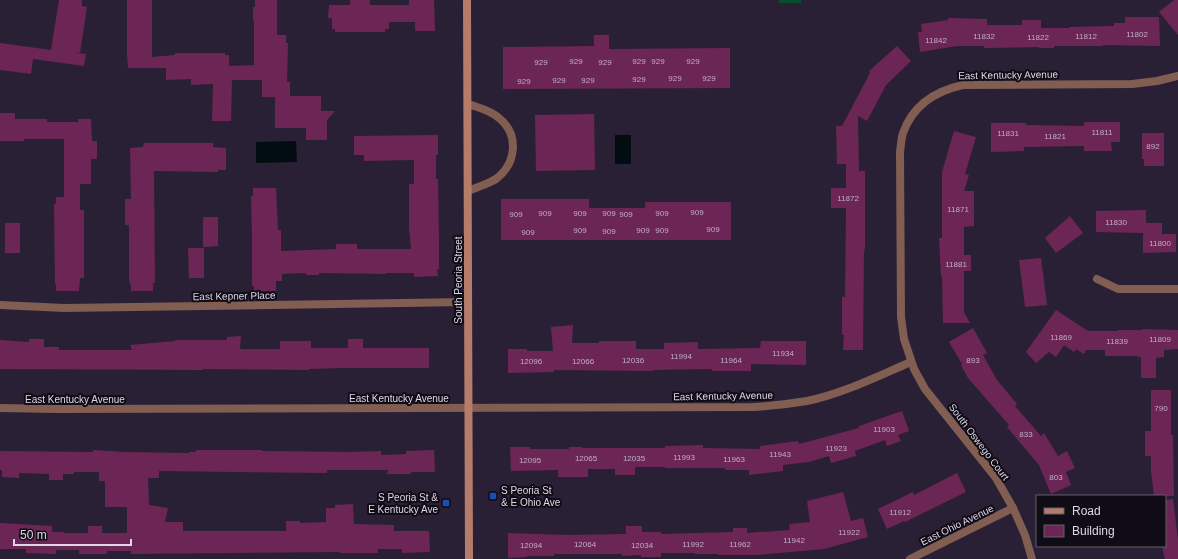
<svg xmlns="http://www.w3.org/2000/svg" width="1178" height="559" font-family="Helvetica,sans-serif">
<rect width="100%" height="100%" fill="#2a2035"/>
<rect fill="#0a4c2e" x="779" y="0" width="22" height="3"/>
<g fill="#010d11">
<rect x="615" y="135" width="16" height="29"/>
<polygon points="296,141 297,162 256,163 256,142"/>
</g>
<g fill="#6b2656">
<polygon points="59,0 82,0 82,6 87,7 80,53 77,52 77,53 86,54 84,66 33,59 31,74 0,70 0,43 51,50"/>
<polygon points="127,0 152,0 152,57 175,55 175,53 225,53 225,55 229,55 229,66 254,65 254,20 253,20 253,7 255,7 255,0 277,0 277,35 286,35 286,43 288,43 287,82 290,82 290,96 321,96 321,111 335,111 327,120 327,140 306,140 306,128 275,128 275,97 262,97 262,80 232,80 231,121 212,121 213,84 191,85 191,79 166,80 166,68 128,68 127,54"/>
<polygon points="350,0 370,0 370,5 409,5 409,0 434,0 435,31 415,31 415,22 389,22 389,29 385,29 385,32 335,32 335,29 332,29 332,18 328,18 329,5 350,5"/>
<polygon points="1174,0 1178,0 1178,35 1159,12"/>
<polygon points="1125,17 1159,17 1160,46 1103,45 1103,46 1054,46 1054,48 1039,48 1039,47 984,48 984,46 957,46 920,52 918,32 922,32 921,24 948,20 948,18 987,19 987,25 1022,25 1022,20 1041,20 1041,28 1069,28 1069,27 1114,26 1114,23 1125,23"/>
<polygon points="594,35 609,35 609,49 730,48 730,88 503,89 503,47 594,46"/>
<polygon points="897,46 911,61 886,85 867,121 858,116 859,171 865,171 865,246 864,253 863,350 843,350 844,335 842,335 842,297 845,297 846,208 831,208 831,188 846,188 846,164 837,164 836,126 842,126 870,73 869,71"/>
<polygon points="0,113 15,113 15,119 47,119 47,122 78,122 78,119 91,119 92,141 97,141 97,159 91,159 91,184 80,184 80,210 84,210 84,278 80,278 79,291 56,291 56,284 55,284 54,204 56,204 56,197 64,197 64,139 24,139 24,141 0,141"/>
<polygon points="594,114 595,170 536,171 535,115"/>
<polygon points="1084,122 1120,122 1120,142 1111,142 1112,151 1084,151 1084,146 1024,147 1024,151 991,152 991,123 1026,123 1026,125 1084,126"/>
<polygon points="954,131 976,137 965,174 969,175 964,191 974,191 974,226 964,227 964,255 971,255 971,271 964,271 964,312 970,323 943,323 942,276 941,276 939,238 942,238 942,172"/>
<polygon points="1142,133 1164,133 1164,166 1144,166 1144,159 1142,159"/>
<polygon points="438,135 438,155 436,155 436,179 438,179 439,240 439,269 437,269 438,276 414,277 414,273 386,273 386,274 319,273 319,275 306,275 306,273 282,274 282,281 276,281 276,291 254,291 254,286 252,286 252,237 251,196 253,196 253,188 276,188 278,230 281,230 281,251 336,249 336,244 357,244 357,249 411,249 409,228 409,184 414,184 414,160 364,161 364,155 354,155 354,136"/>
<polygon points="144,143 213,143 213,147 226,148 226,170 218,170 218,172 154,171 155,283 153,283 153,291 131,291 131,284 130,284 129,279 129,225 125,225 125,199 131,199 130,148 143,147"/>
<polygon points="501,199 589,199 589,208 645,208 645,202 731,202 731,240 501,240"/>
<polygon points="1146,210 1146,223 1162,223 1162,234 1176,234 1176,252 1143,253 1143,233 1096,232 1096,211"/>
<polygon points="1070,216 1083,233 1056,253 1045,238"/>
<polygon points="203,217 218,217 218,246 203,247"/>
<rect x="5" y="223" width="15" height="30"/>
<polygon points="188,248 204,248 204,278 189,278"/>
<polygon points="1041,258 1047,305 1025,307 1019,260"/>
<polygon points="1056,310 1088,331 1118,331 1118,330 1142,330 1142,329 1178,330 1178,349 1164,350 1164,357 1156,358 1156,378 1141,378 1141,357 1138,357 1138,356 1105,356 1105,350 1086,350 1084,354 1076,349 1074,352 1064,345 1056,357 1049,352 1036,363 1026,352"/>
<polygon points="573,325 572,343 599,343 599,341 636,341 636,349 664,349 664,343 698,342 698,349 760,348 761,341 806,341 806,365 751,364 751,371 712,371 712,369 653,370 653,371 554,370 554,372 508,373 508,349 527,349 527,351 553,351 551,327"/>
<polygon points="973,328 987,353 983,355 997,380 1017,404 1015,406 1041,436 1044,433 1058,456 1067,451 1075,468 1066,472 1071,485 1051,494 1039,465 1007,427 1009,425 968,378 961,365 962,364 949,342"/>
<polygon points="241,336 240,349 280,349 280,341 311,341 311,348 348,348 348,339 363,339 363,348 429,348 429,368 340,368 309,369 309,370 203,369 203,370 0,369 0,340 29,342 29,339 44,339 44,347 59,347 59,350 132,350 130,345 175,341 175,340 227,340 227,337"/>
<polygon points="1151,390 1171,390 1171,435 1173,435 1174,496 1154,496 1151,471 1151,456 1145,456 1145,431 1151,431"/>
<polygon points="902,411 909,431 898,435 901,441 887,446 885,440 855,451 856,456 831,463 829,456 809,462 783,465 783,471 749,475 749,470 725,470 725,468 665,468 665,467 635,467 635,475 615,475 615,469 588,469 588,477 558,477 558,470 511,471 510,447 530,447 530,449 569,449 569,447 582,447 582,448 665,448 665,446 703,445 703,448 760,449 760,446 798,441 799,444 859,428 859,426"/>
<polygon points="93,450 124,452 189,453 189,452 196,452 196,450 262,450 262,451 350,452 381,451 381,455 406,454 406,451 434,450 435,472 411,472 411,474 387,474 388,470 327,470 327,473 159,471 159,478 148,478 149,505 168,508 165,522 183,522 183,531 286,531 286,521 300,521 300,523 326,522 326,508 335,508 335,505 353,504 354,524 394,525 394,531 429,531 430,552 402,553 402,549 378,549 378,553 340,553 340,552 131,554 131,551 107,551 107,554 79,554 79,550 56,550 56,554 26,553 26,549 0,549 0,523 52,526 52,532 64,532 64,533 88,533 88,526 102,526 102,533 127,533 127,507 105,507 105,481 99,481 99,472 74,472 74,474 63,474 63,480 49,480 49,474 19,473 19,478 2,477 2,470 0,470 0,451 85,452 93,452"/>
<polygon points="957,473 966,492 905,522 904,521 887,529 878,509 913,492 914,495"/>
<polygon points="843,492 851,521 863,518 868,537 824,549 757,555 718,555 718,554 695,554 695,553 661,553 661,557 641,557 641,555 622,556 622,554 554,554 554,556 527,556 527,557 508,558 508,533 568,535 622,534 626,534 626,526 642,526 642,532 661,532 661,534 733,532 733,528 747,528 747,533 790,530 789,524 810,522 807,501"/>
<polygon points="1173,499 1178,540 1178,559 1165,559 1162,546 1165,546 1165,500"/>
</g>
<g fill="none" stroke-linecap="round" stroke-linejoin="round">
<path stroke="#825d52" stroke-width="8" d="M468 104C479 108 490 110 499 118 519 134 517 163 496 179 488 184 477 187 468 191"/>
<g stroke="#825d52" stroke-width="8">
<polyline points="1097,279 1118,289 1178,289"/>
<polyline points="0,305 64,308 468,302"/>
<path d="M0 408 56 409 753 407C771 406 789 404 807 401 842 394 878 376 911 362"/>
<polyline points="910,559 1013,508"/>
<path d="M1032 559 1025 535 1013 508 996 478 925 389 914 369 904 339 901 317 900 152C901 146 901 139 903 133 913 105 935 91 963 85L1132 84 1157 81 1178 76"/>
</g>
<polyline stroke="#b67c6a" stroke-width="8" points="467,0 469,559"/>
</g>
<g fill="#1a4fb4" stroke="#100c16" stroke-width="1.5">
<rect x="489" y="492" width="8" height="8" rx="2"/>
<rect x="442" y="499" width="8" height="8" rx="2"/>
</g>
<g text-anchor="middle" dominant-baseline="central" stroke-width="4" stroke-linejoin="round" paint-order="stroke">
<g font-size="8" fill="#c1acc2">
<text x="1137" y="34">11802</text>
<text x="984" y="36">11832</text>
<text x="1086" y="36">11812</text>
<text x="1038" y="37">11822</text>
<text x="936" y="40">11842</text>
<text x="576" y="61">929</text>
<text x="639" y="61">929</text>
<text x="658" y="61">929</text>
<text x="693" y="61">929</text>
<text x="541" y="62">929</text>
<text x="605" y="62">929</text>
<text x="675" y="78">929</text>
<text x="709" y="78">929</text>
<text x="639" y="79">929</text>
<text x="559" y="80">929</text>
<text x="588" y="80">929</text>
<text x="524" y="81">929</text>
<text x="1102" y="132">11811</text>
<text x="1008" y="133">11831</text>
<text x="1055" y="136">11821</text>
<text x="1153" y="146">892</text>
<text x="848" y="198">11872</text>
<text x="958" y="209">11871</text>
<text x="697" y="212">909</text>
<text x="545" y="213">909</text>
<text x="580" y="213">909</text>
<text x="609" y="213">909</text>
<text x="662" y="213">909</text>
<text x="516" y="214">909</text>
<text x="626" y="214">909</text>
<text x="1116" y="222">11830</text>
<text x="713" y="229">909</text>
<text x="580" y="230">909</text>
<text x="643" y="230">909</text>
<text x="662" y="230">909</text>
<text x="609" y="231">909</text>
<text x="528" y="232">909</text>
<text x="1160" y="243">11800</text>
<text x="956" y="264">11881</text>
<text x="1061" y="337">11869</text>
<text x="1160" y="339">11809</text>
<text x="1117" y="341">11839</text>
<text x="783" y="353">11934</text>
<text x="681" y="356">11994</text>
<text x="633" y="360">12036</text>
<text x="731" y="360">11964</text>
<text x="973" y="360">893</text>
<text x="531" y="361">12096</text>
<text x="583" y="361">12066</text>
<text x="1161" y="408">790</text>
<text x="884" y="429">11903</text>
<text x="1026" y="434">833</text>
<text x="836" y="448">11923</text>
<text x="780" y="454">11943</text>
<text x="684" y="457">11993</text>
<text x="586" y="458">12065</text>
<text x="634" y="458">12035</text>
<text x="734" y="459">11963</text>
<text x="530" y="460">12095</text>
<text x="1056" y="477">803</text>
<text x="900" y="512">11912</text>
<text x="849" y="532">11922</text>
<text x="794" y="540">11942</text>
<text x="585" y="544">12064</text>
<text x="693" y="544">11992</text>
<text x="740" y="544">11962</text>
<text x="531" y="545">12094</text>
<text x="642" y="545">12034</text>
</g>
<g font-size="10" fill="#ded8e6" stroke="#100c16">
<text transform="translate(1008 75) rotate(-1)">East Kentucky Avenue</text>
<text transform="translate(458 280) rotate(-90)">South Peoria Street</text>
<text transform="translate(234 296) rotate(-1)">East Kepner Place</text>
<text transform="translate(723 396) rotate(-1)">East Kentucky Avenue</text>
<text x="399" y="398">East Kentucky Avenue</text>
<text x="75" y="399">East Kentucky Avenue</text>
<text transform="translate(979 442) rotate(53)">South Oswego Court</text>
<text transform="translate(957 525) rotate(-26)">East Ohio Avenue</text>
</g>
<g font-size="10" fill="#ded8e6" stroke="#100c16" text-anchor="start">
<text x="501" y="490">S Peoria St<tspan x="501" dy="12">&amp; E Ohio Ave</tspan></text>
<text x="438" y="497" text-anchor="end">S Peoria St &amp;<tspan x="438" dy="12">E Kentucky Ave</tspan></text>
</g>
</g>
<rect x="1036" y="495" width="130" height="52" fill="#100c16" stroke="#625e69"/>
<rect x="1044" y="508" width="20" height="6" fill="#b67c6a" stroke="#625e69"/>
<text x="1072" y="515" font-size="12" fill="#ded8e6">Road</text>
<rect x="1044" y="525" width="20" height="12" fill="#6b2656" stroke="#625e69"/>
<text x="1072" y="535" font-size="12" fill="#ded8e6">Building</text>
<path d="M14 539v6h117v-6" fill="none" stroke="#ded8e6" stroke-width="2"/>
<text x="20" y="539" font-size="12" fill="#ded8e6" stroke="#100c16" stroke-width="3" paint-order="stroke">50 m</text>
</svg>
